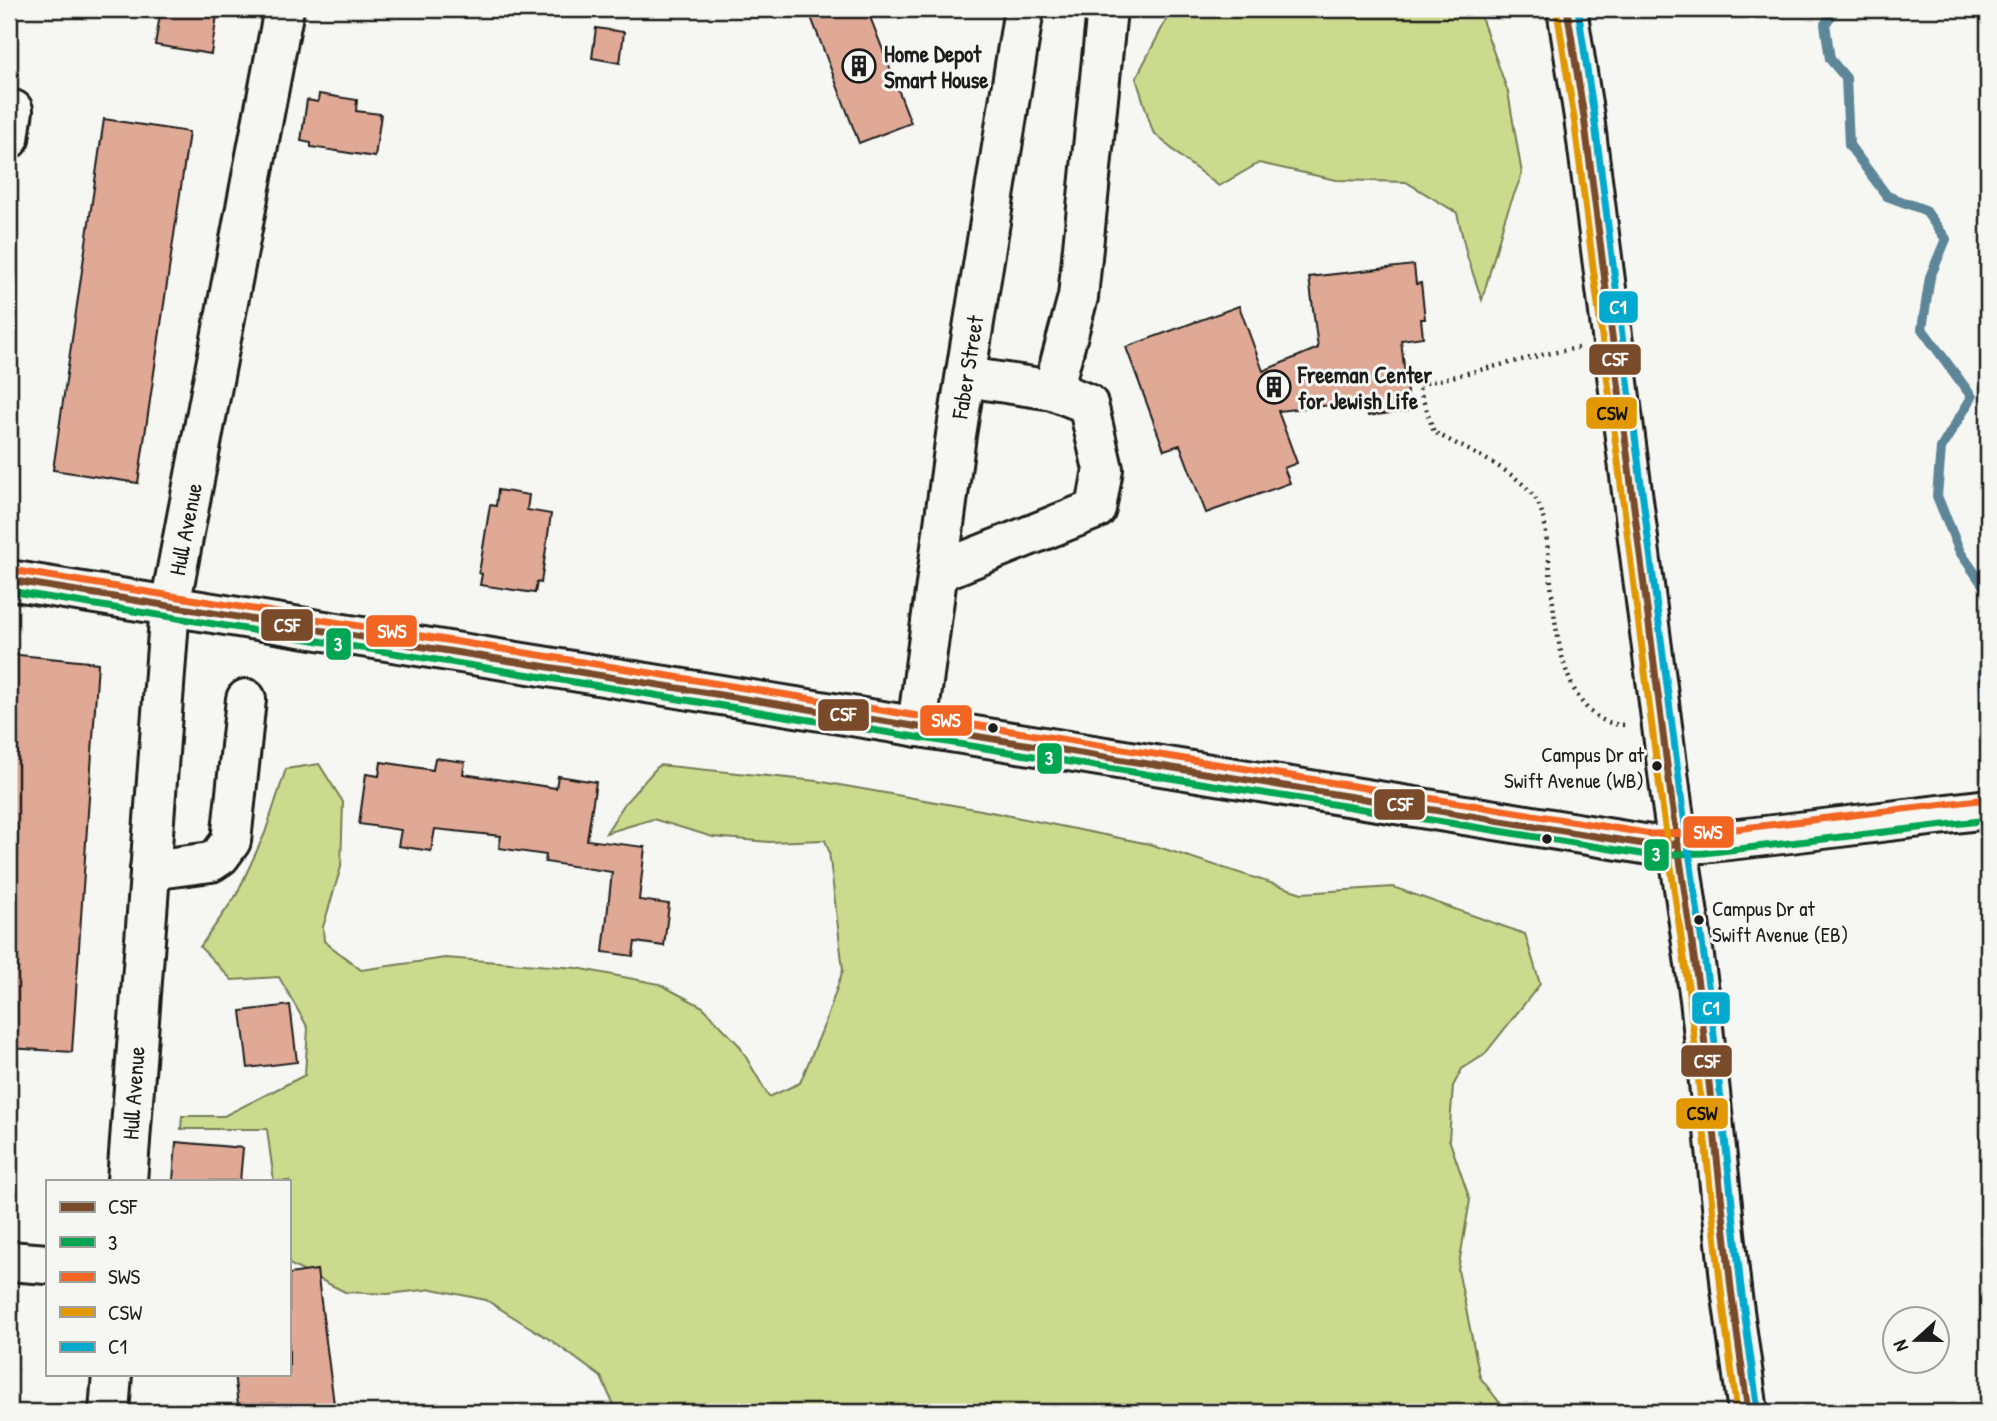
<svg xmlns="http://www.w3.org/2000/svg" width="1997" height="1421" font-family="'Patrick Hand',sans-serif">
<rect width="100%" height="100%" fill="#f6f6f2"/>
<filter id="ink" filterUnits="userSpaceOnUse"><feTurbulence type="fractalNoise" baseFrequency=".0143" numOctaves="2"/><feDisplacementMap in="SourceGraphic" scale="14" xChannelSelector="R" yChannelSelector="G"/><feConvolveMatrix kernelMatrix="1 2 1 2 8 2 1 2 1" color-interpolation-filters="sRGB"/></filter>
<g filter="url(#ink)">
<g fill="#ccda8e" stroke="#747b55" stroke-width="2">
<polygon points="1172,9 1478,9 1508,92 1522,174 1505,218 1482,300 1467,256 1457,213 1406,182 1336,180 1259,163 1219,186 1183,159 1153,132 1136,78"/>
<polygon points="319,764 343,802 341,867 323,927 324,941 361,970 445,958 577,968 659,984 703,1007 739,1045 769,1097 800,1083 825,1023 843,970 829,851 825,840 769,842 713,837 653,819 606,833 625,803 659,765 817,781 981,810 1149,844 1302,893 1393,887 1525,934 1540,984 1484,1055 1462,1069 1453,1086 1449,1139 1470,1200 1458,1270 1480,1377 1503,1407 1555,1412 617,1412 601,1377 552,1341 486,1300 433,1289 388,1294 345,1292 289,1264 289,1181 274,1181 267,1129 181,1129 182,1116 224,1116 305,1075 308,1028 279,977 232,980 200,947 237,894 265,833 286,769"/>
</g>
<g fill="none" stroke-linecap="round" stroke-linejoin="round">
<g stroke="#5d8698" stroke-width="10">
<polyline points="1836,9 1825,24 1830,59 1846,78 1849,145 1887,196 1925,210 1946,239 1930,277 1922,329 1972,397 1941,448 1937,496 1960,552 1988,592"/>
<polyline points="1986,778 1983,673 1988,606"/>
</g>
</g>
<g fill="#dfa996" stroke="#1c1c1c" stroke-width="2">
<polygon points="161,9 218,9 211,54 155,45"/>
<polygon points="808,9 867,9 911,123 859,143"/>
<polygon points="596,28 624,32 620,63 592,58"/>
<polygon points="319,94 357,100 356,111 381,114 375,157 311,147 311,143 301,141 307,100 318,102"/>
<polygon points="104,119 189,132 138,483 53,470"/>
<polygon points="1414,265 1416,284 1421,283 1425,319 1421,319 1423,337 1401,340 1409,411 1368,416 1366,401 1278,411 1297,463 1284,468 1290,483 1206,513 1180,445 1164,450 1126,347 1239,306 1263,371 1318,348 1309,277"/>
<polygon points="498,490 529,495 527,510 551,514 541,583 537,582 535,593 480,585 482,574 479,573 490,505 496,506"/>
<polygon points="9,654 98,663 72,1052 9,1048 13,991 9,991"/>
<polygon points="435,758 465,762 463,774 556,788 558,776 596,782 587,840 645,847 639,900 669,904 664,946 635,942 633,956 603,952 612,872 545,862 546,855 499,848 501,836 435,829 431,851 398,846 401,830 359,824 366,774 379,776 381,762 433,770"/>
<polygon points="290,1005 297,1062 248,1068 241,1011"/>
<polygon points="176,1142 243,1148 240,1181 173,1181"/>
<polygon points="317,1270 335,1412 239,1412 234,1374 289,1374 289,1274"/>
</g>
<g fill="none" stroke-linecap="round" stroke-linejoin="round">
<defs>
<g id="minor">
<polyline points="1567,9 1584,117 1672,804 1700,999 1731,1289 1748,1412"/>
<polyline points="9,139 13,110"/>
<polyline points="1053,390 1078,297 1107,9"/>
<polyline points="938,572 1096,509 1103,469 1088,404 1053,390 966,377"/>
<polyline points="9,580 1650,845 1703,843 1782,834 1988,809"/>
<polyline points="917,727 956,435 1024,9"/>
<polyline points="150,870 211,862 220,856 231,841 246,699"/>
<polyline points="127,1181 170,606 284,9"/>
<polyline points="9,1261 47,1264"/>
<polyline points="109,1412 112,1374"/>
</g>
</defs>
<use href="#minor" stroke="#1c1c1c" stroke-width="44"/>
<path stroke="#1c1c1c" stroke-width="4.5" stroke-dasharray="2 5" stroke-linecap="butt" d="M1578 348 1546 354 1418 385 1434 432C1464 449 1517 470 1536 499 1545 514 1546 534 1548 551 1554 602 1554 725 1626 725"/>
<use href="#minor" stroke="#f6f6f2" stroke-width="38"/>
<defs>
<g id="bus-1">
<polyline points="1567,9 1584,117 1672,804 1700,999 1731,1289 1748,1412"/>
<polyline points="9,580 1650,845 1678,844"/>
</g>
<polyline id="bus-2" points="9,591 1648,855 1704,853 1988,820"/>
<polyline id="bus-3" points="11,570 1651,834 1702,833 1987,799"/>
<polyline id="bus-4" points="1557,11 1574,118 1662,805 1690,1000 1721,1290 1737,1412"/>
<polyline id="bus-5" points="1578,9 1594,116 1682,803 1710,998 1741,1288 1758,1411"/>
</defs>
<use href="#bus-1" stroke="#f6f6f2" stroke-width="12"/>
<use href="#bus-2" stroke="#f6f6f2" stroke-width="12"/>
<use href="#bus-3" stroke="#f6f6f2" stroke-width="12"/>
<use href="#bus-4" stroke="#f6f6f2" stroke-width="12"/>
<use href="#bus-5" stroke="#f6f6f2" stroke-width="12"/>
<use href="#bus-1" stroke="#7a4b2a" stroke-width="7"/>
<use href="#bus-2" stroke="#00a651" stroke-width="7"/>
<use href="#bus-3" stroke="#f26522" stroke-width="7"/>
<use href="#bus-4" stroke="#e19803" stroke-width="7"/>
<use href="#bus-5" stroke="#00a9ce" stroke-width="7"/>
</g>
</g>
<defs>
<symbol id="building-ring" viewBox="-11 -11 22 22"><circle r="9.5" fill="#f6f6f2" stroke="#1c1c1c" stroke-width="1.5"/><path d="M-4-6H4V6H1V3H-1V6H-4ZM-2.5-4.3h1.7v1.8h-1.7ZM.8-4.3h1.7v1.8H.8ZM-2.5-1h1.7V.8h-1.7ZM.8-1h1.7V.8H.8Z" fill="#1c1c1c"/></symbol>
</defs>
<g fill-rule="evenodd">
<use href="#building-ring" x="840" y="47" width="38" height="38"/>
<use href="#building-ring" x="1255" y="368" width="38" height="38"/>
</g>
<g fill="#1c1c1c" stroke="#f6f6f2" stroke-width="2.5">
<circle cx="993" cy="728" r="6"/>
<circle cx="1657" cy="766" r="6"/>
<circle cx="1547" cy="839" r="6"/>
<circle cx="1699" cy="920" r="6"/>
</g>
<g text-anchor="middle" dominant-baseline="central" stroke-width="6" stroke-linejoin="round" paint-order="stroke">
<g font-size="21" fill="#1c1c1c" stroke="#f6f6f2" text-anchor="end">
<text x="1644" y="754">Campus Dr at<tspan x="1644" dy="26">Swift Avenue (WB)</tspan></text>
<text x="1712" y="908" text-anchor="start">Campus Dr at<tspan x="1712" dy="26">Swift Avenue (EB)</tspan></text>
</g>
<g font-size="23" font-weight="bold" fill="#1c1c1c" stroke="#f6f6f2" text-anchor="start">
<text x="884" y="53">Home Depot<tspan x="884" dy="26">Smart House</tspan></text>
<text x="1298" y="374">Freeman Center<tspan x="1298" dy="26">for Jewish Life</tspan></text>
</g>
<g font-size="23" fill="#1c1c1c" stroke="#f6f6f2">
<text transform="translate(967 367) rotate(-81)">Faber Street</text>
<text transform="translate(185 529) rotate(-79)">Hull Avenue</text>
<text transform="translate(133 1093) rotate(-86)">Hull Avenue</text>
</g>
</g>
<g stroke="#f6f6f2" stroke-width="2.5">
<rect x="1598" y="290" width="41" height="34" rx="7" fill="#00a9ce"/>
<rect x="1588" y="343" width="54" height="33" rx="7" fill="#7a4b2a"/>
<rect x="1585" y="396" width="53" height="34" rx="7" fill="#e19803"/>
<rect x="260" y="608" width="54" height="34" rx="7" fill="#7a4b2a"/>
<rect x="365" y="614" width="53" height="34" rx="7" fill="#f26522"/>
<rect x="325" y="627" width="27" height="34" rx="7" fill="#00a651"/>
<rect x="817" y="698" width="53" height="34" rx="7" fill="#7a4b2a"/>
<rect x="919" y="704" width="54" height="33" rx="7" fill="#f26522"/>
<rect x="1036" y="742" width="27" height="33" rx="7" fill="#00a651"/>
<rect x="1373" y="788" width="53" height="33" rx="7" fill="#7a4b2a"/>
<rect x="1682" y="815" width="53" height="34" rx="7" fill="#f26522"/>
<rect x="1643" y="838" width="27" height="34" rx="7" fill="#00a651"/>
<rect x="1691" y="991" width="40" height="34" rx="7" fill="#00a9ce"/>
<rect x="1680" y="1044" width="53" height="34" rx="7" fill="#7a4b2a"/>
<rect x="1675" y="1097" width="54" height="33" rx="7" fill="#e19803"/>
</g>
<g font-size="19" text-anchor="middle" font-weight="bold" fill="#fff">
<text x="1618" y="314">C1</text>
<text x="1615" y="366">CSF</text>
<text x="287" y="632">CSF</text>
<text x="392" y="638">SWS</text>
<text x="338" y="651">3</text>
<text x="843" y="721">CSF</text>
<text x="946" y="727">SWS</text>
<text x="1049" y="765">3</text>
<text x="1400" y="811">CSF</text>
<text x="1708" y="839">SWS</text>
<text x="1656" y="861">3</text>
<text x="1711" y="1015">C1</text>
<text x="1707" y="1068">CSF</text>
</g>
<g font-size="19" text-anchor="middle" font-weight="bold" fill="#111">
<text x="1612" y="420">CSW</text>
<text x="1702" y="1120">CSW</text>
</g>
<rect width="1997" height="1421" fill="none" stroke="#f6f6f2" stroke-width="35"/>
<rect x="18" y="18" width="1962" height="1386" fill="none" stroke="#1c1c1c" stroke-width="2.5" filter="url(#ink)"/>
<rect x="46" y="1180" width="245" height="196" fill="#f6f6f2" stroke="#9f9f9c" stroke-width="2"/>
<rect x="60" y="1202" width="35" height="10" fill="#7a4b2a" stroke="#9f9f9c" stroke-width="2"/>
<text x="108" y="1214" font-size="21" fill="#1c1c1c">CSF</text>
<rect x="60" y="1237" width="35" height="10" fill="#00a651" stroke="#9f9f9c" stroke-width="2"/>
<text x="108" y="1250" font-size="21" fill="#1c1c1c">3</text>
<rect x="60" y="1272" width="35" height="10" fill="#f26522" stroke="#9f9f9c" stroke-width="2"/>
<text x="108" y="1284" font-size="21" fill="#1c1c1c">SWS</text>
<rect x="60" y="1307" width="35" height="10" fill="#e19803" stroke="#9f9f9c" stroke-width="2"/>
<text x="108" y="1320" font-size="21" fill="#1c1c1c">CSW</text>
<rect x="60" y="1342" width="35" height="10" fill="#00a9ce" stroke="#9f9f9c" stroke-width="2"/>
<text x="108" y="1354" font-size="21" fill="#1c1c1c">C1</text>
<g transform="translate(1916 1340) rotate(249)"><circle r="33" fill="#f6f6f2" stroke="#9f9f9c" stroke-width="2"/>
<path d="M0-5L12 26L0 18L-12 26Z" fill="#1c1c1c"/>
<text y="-10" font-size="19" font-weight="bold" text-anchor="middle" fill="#1c1c1c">N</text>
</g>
</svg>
